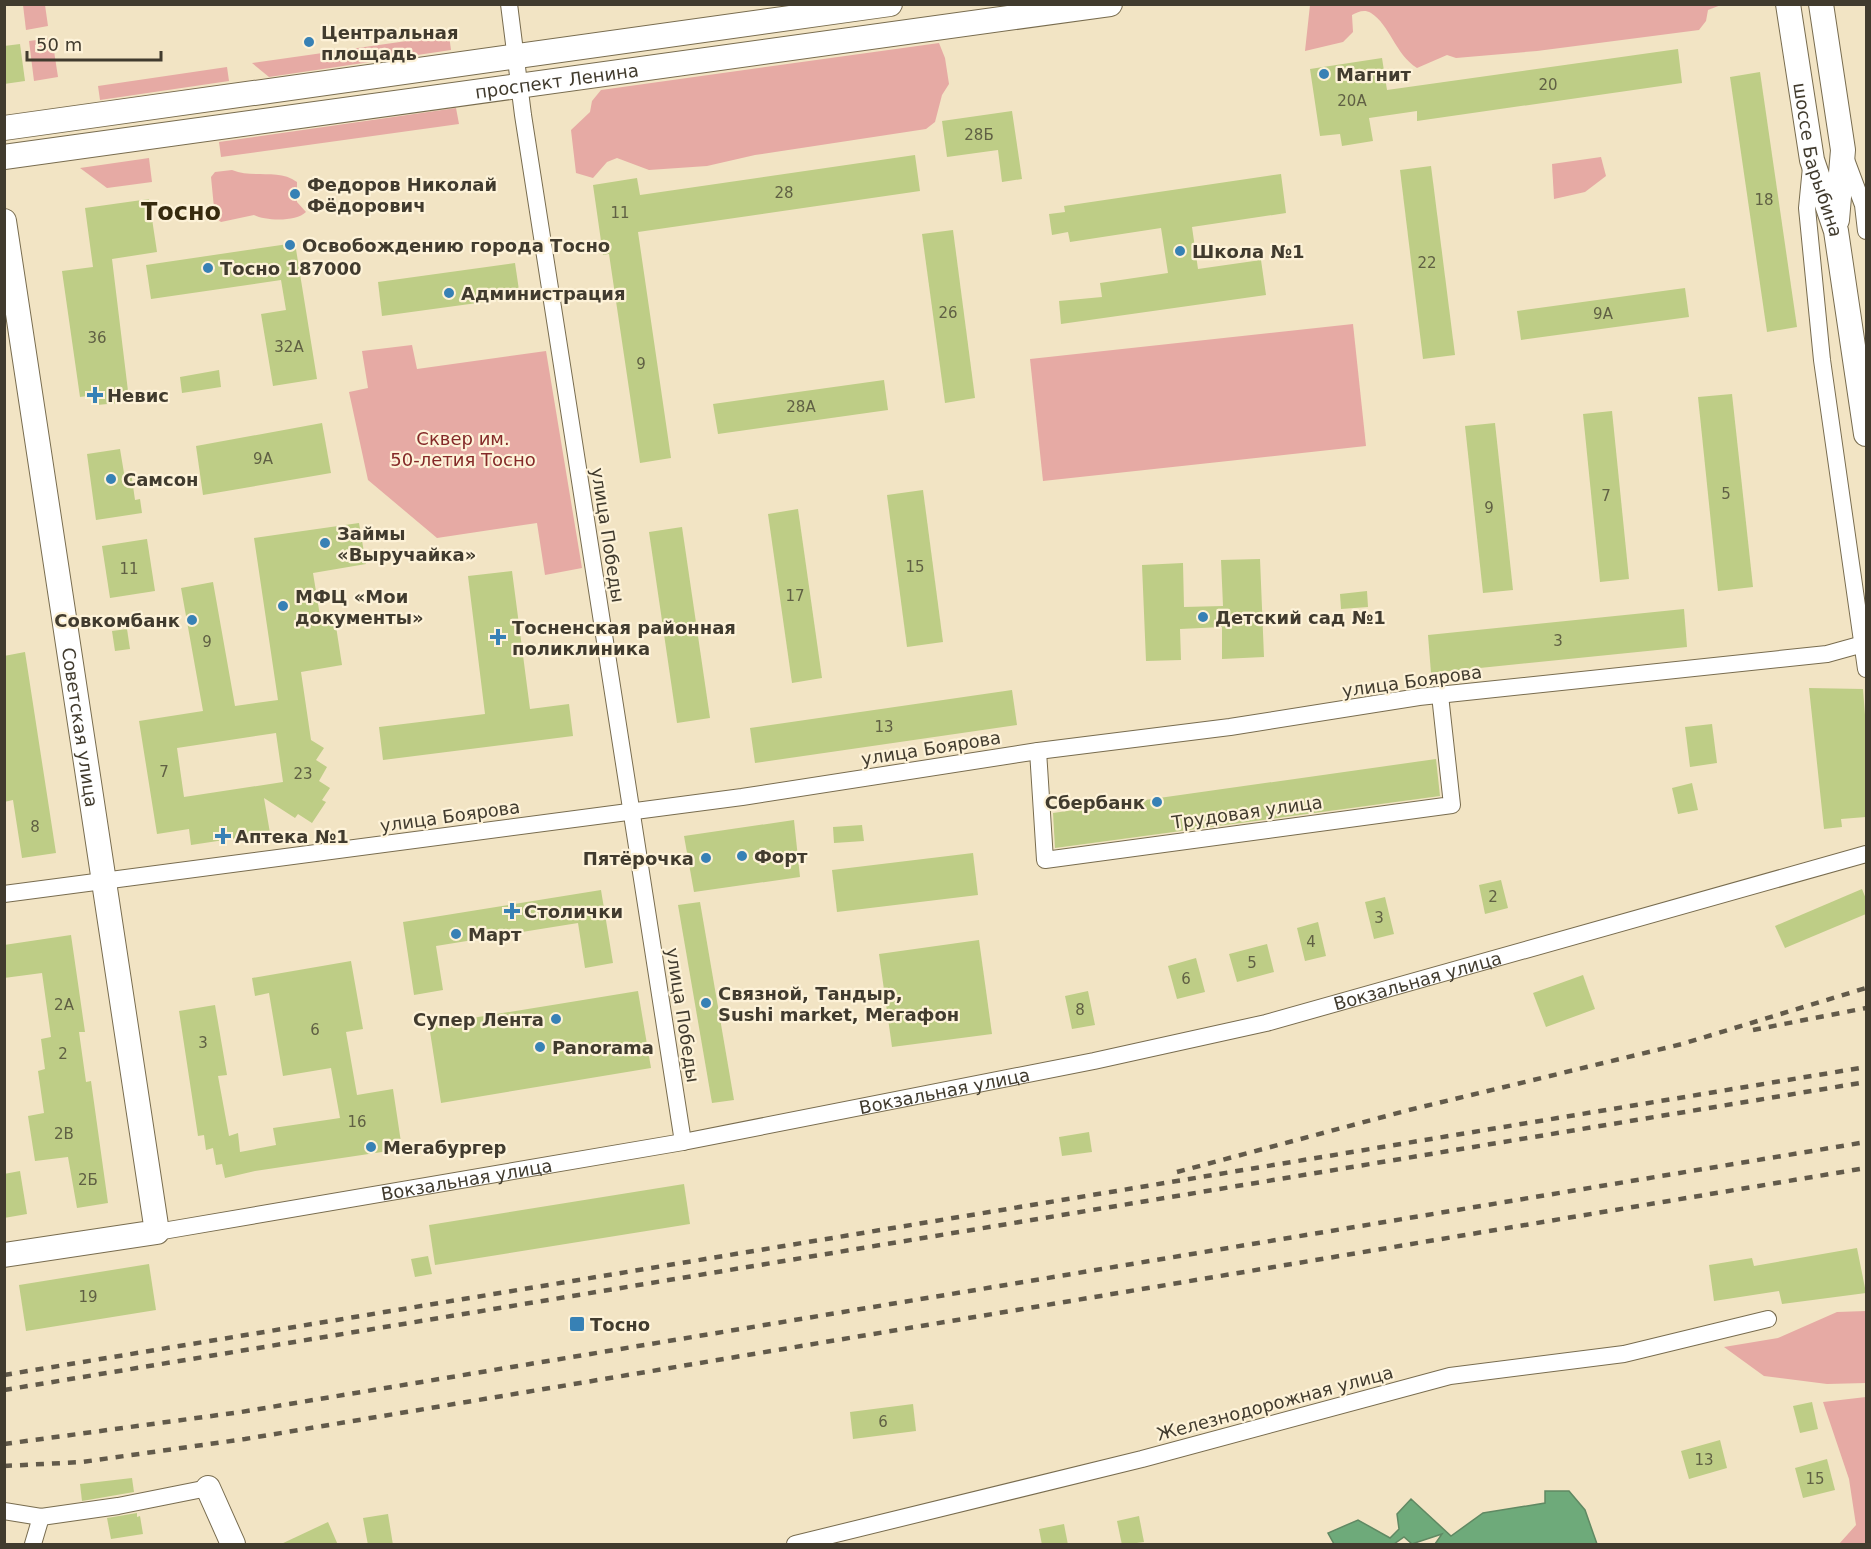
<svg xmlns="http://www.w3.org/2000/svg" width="1871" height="1549" font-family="'DejaVu Sans',sans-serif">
<rect width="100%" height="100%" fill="#f2e4c4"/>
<g fill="#e6aaa4">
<polygon points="23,5 45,5 48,26 26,30"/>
<path d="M1310 5V4L1740 5H1721L1708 10 1706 21 1699 30 1537 51 1456 58 1447 55 1417 68C1395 54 1390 25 1371 13 1364 9 1358 12 1352 15L1353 32 1343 42 1305 51Z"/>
<polygon points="449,35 451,50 269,77 252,63"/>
<polygon points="52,38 58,77 34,81 29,41"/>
<polygon points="939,43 945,58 949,84 942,95 935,122 926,129 755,155 707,166 649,170 617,158 607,162 593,178 576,173 571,130 590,112 592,101 601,90"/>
<polygon points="227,67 229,81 100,100 98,86"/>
<polygon points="456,108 459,124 221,157 219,142"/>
<polygon points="1601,157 1606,176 1585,192 1554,199 1552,164"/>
<polygon points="149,158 152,182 107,188 80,168"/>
<path d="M232 170C255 179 278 168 297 182V202L306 212C296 222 266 221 254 215L221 222 215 218 211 177 215 172Z"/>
<polygon points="1353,324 1366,446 1043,481 1030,359"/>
<polygon points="412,345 417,369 546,351 582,568 545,575 537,523 437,538 368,480 349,392 368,388 362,351"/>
<polygon points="1866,1311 1866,1383 1827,1384 1764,1376 1724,1347 1778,1338 1837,1312"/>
<polygon points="1866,1397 1866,1544 1839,1544 1856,1525 1849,1479 1823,1402"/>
</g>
<polygon fill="#6eaa7a" stroke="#608963" stroke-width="1.5" points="1545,1491 1569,1491 1585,1510 1597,1544 1435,1544 1442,1534 1412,1544 1404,1537 1394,1544 1334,1544 1328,1533 1358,1520 1390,1538 1399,1529 1397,1514 1411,1499 1451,1536 1483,1513 1545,1503"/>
<g fill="#becd86" fill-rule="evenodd">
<polygon points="20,44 25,81 4,84 4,46"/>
<polygon points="1678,49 1682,83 1417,121 1417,111 1369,118 1373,141 1342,146 1340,134 1320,136 1310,69 1382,58 1387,90"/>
<polygon points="1760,72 1797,327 1767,332 1730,77"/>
<polygon points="1012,111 1022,179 1002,182 998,150 947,157 942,121"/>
<polygon points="915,155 920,191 638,232 671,458 640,463 609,254 603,255 593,185 637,178 640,195"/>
<polygon points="1431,166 1455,355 1423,359 1400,170"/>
<polygon points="1281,174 1286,213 1192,227 1198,269 1261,260 1266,295 1061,324 1059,301 1102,297 1100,283 1168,273 1161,228 1070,242 1068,232 1052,235 1049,214 1065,212 1064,206"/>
<polygon points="149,199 157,252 112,259 128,391 117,393 118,403 97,405 95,395 80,397 62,271 93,267 85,208"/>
<polygon points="953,230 975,398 945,403 922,234"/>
<polygon points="295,243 317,379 273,386 261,314 286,310 281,280 151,299 146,265"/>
<polygon points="515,263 520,297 382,316 378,282"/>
<polygon points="1685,288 1689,317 1521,340 1517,311"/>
<polygon points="219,370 221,387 182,393 180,377"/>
<polygon points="884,380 888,410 718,434 713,404"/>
<polygon points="1732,394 1753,587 1718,591 1698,397"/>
<polygon points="1612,411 1629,579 1600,582 1583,414"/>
<polygon points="322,423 331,473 203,495 196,446"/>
<polygon points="1495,423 1513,590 1483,593 1465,426"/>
<polygon points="120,449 124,473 131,472 135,500 140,499 142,513 96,520 87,454"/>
<polygon points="923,490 943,642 907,647 887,495"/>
<polygon points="798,509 822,678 792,683 768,514"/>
<path d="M359 523 366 564 313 573 321 622 335 620 342 665 301 672 311 740 324 748 316 760 327 767 319 781 330 788 322 800 326 802 312 823 298 814 295 818 264 798 270 833 191 845 189 829 157 834 139 721 203 711 181 588 213 582 235 706 278 700 254 538ZM276 733 283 782 184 797 177 748Z"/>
<polygon points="682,527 710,718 677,723 649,532"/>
<polygon points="147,539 155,591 110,598 102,546"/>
<polygon points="1260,559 1264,657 1222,659 1222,627 1180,629 1181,660 1146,661 1142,565 1183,563 1184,607 1223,606 1221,560"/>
<polygon points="512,571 530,709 569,704 573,736 383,760 379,727 485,714 468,576"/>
<polygon points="1367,591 1368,607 1341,609 1340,594"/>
<polygon points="1684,609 1687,647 1431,673 1428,635"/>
<polygon points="127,629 130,649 115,651 112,631"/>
<polygon points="25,652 56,853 22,858 13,800 4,802 4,656"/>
<polygon points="1809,688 1863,689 1866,728 1866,817 1841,819 1842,827 1824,829"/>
<polygon points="1012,690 1017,725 755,763 750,728"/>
<polygon points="1712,724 1717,763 1690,767 1685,727"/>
<polygon points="1436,759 1440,796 1055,848 1053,813"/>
<polygon points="1692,783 1698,810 1678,814 1672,788"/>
<polygon points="794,820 800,877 694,892 684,836"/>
<polygon points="862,825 864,841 834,843 833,827"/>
<polygon points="973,853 978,895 837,912 832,870"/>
<polygon points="1501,880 1508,908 1485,914 1479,885"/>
<polygon points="1862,889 1866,899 1866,914 1785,948 1775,926"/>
<polygon points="601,890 613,963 585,968 578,923 436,946 443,990 414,995 403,922"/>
<polygon points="1385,897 1394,934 1374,939 1365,902"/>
<polygon points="700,902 734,1100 712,1103 678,905"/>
<polygon points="1318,922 1326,956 1305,961 1297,928"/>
<polygon points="71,935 85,1032 79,1032 86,1082 91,1081 108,1203 77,1208 68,1157 35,1161 28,1116 44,1113 38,1071 45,1069 41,1039 51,1037 42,973 4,978 4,945"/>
<polygon points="979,940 992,1034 892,1047 879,954"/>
<polygon points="1267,944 1274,972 1237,982 1229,954"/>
<polygon points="1196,958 1205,992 1177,999 1168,966"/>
<polygon points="351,961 363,1029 346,1032 357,1095 393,1089 402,1149 255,1171 225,1178 222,1164 216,1165 213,1148 206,1150 204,1135 198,1136 179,1011 215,1005 227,1075 218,1076 229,1136 238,1133 240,1152 276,1145 273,1128 340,1118 331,1068 283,1076 269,993 255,996 252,978"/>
<polygon points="1583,975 1595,1009 1546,1027 1533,993"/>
<polygon points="638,991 651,1068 441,1103 429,1025"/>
<polygon points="1088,991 1095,1025 1072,1029 1065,996"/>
<polygon points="1089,1132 1092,1152 1062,1156 1059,1137"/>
<polygon points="20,1171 27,1214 4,1218 4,1174"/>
<polygon points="684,1184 690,1224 435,1265 429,1225"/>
<polygon points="1857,1248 1866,1293 1782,1304 1779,1291 1714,1301 1709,1265 1752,1258 1754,1266"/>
<polygon points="428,1256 432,1274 415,1277 411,1259"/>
<polygon points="149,1264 156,1310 26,1331 19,1285"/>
<polygon points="1812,1402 1818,1429 1800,1433 1793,1406"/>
<polygon points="913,1404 916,1431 853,1439 850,1412"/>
<polygon points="1720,1440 1727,1468 1689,1479 1681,1451"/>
<polygon points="1827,1459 1835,1490 1803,1498 1795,1468"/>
<polygon points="132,1478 134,1492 82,1501 80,1484"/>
<polygon points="137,1513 137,1517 140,1516 143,1534 111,1539 107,1518"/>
<polygon points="388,1514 393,1545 368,1545 363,1518"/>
<polygon points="1139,1516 1144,1542 1122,1545 1117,1521"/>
<polygon points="328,1522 338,1545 279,1545"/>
<polygon points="1064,1524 1068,1545 1042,1545 1039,1529"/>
</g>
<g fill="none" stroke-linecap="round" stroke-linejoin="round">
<defs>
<g id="street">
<polyline points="509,4 523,115 683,1142"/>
<polyline points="1845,157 1863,205 1866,231"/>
<polyline points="1811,167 1807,208 1822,360 1866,669"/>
<polyline points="1038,751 1045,860 1452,805 1440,695"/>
<polyline points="4,894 742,797 1038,751 1230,727 1419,697 1827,654 1863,644"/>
<path id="s1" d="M157 1232 683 1142 1094 1061 1266 1023 1866 854"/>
<polyline points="4,1511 41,1517 118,1506 208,1488"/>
<polyline points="33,1544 41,1517"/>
<polyline points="795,1544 1142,1459 1450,1376 1624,1354 1768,1319"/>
</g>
<g id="secondary">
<path id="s2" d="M1788 4 1812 160 1836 231 1866 434"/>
<polyline points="1821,4 1843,150 1837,220"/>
<polyline points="4,128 890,4"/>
<path id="s3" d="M4 157 1110 4"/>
<path id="s4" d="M4 221 157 1232 4 1255"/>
<polyline points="208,1488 233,1544"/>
</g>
</defs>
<use href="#street" stroke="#786c4f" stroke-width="18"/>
<use href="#secondary" stroke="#786c4f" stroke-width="26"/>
<use href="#street" stroke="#fff" stroke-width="16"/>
<use href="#secondary" stroke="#fff" stroke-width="24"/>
<g stroke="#625a4a" stroke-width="4.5" stroke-dasharray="8 8" stroke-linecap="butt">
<polyline points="1753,1030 1866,1008"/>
<polyline points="1177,1172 1409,1110 1682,1044 1866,988"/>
<polyline points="4,1375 1866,1067"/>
<polyline points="4,1390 1866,1082"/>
<polyline points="4,1444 241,1412 1866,1142"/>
<polyline points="4,1466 82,1462 245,1439 1866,1168"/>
</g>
</g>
<g fill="#3781b5" stroke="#fdf2d8" stroke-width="2">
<circle cx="309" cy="42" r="6"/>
<circle cx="1324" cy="74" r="6"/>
<circle cx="295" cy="194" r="6"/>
<circle cx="290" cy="245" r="6"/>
<circle cx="1180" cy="251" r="6"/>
<circle cx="208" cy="268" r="6"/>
<circle cx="449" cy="293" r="6"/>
<path d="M92 386h6v6h6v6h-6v6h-6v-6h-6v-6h6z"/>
<circle cx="111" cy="479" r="6"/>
<circle cx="325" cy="543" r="6"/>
<circle cx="283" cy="606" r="6"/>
<circle cx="1203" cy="617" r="6"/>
<circle cx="192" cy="620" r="6"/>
<path d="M495 628h6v6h6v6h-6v6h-6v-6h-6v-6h6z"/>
<circle cx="1157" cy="802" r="6"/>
<path d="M220 827h6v6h6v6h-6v6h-6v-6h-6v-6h6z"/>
<circle cx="742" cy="856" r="6"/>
<circle cx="706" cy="858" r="6"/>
<path d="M509 902h6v6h6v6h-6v6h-6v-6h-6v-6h6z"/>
<circle cx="456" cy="934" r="6"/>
<circle cx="706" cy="1003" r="6"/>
<circle cx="556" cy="1019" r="6"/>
<circle cx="540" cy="1047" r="6"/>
<circle cx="371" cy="1147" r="6"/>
<rect x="569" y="1316" width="16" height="16" rx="3"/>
</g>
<g text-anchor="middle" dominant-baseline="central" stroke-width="4.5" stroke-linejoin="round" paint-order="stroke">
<g font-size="15" fill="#606044">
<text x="1548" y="85">20</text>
<text x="1352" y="101">20А</text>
<text x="979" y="135">28Б</text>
<text x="784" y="193">28</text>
<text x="1764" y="200">18</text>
<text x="620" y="213">11</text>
<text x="1427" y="263">22</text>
<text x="948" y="313">26</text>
<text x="1603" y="314">9А</text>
<text x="97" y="338">36</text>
<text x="289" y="347">32А</text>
<text x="641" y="364">9</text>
<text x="801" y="407">28А</text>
<text x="263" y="459">9А</text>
<text x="1726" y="494">5</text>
<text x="1606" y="496">7</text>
<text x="1489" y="508">9</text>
<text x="915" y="567">15</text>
<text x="129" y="569">11</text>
<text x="795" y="596">17</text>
<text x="1558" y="641">3</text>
<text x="207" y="642">9</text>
<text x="884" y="727">13</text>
<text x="164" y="772">7</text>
<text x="303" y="774">23</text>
<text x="35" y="827">8</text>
<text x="1493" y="897">2</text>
<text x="1379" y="918">3</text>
<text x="1311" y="942">4</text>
<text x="1252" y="963">5</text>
<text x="1186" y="979">6</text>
<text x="64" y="1005">2А</text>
<text x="1080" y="1010">8</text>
<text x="315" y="1030">6</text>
<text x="203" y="1043">3</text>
<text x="63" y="1054">2</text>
<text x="357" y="1122">16</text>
<text x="64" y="1134">2В</text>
<text x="88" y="1180">2Б</text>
<text x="88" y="1297">19</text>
<text x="883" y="1422">6</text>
<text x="1704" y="1460">13</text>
<text x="1815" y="1479">15</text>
</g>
<g font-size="18" font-weight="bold" fill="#413b2e" stroke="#fdf2d8" text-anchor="start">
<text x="321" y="32">Центральная<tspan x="321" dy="21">площадь</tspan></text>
<text x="1336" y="74">Магнит</text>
<text x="307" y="184">Федоров Николай<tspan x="307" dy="21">Фёдорович</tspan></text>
<text x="302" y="245">Освобождению города Тосно</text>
<text x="1192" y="251">Школа №1</text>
<text x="220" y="268">Тосно 187000</text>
<text x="461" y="293">Администрация</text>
<text x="107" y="395">Невис</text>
<text x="123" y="479">Самсон</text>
<text x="337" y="533">Займы<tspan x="337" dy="21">«Выручайка»</tspan></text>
<text x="295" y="596">МФЦ «Мои<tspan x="295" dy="21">документы»</tspan></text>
<text x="1215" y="617">Детский сад №1</text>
<text x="180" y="620" text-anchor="end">Совкомбанк</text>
<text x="512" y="627">Тосненская районная<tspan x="512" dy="21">поликлиника</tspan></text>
<text x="1145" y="802" text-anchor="end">Сбербанк</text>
<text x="235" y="836">Аптека №1</text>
<text x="754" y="856">Форт</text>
<text x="694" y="858" text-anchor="end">Пятёрочка</text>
<text x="524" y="911">Столички</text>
<text x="468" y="934">Март</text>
<text x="718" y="993">Связной, Тандыр,<tspan x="718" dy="21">Sushi market, Мегафон</tspan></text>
<text x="544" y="1019" text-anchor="end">Супер Лента</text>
<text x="552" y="1047">Panorama</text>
<text x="383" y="1147">Мегабургер</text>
<text x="590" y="1324">Тосно</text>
</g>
<g font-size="18" fill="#413b2e" stroke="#fdf2d8">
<text stroke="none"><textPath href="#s3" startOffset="558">проспект Ленина</textPath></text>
<text stroke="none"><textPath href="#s2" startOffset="159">шоссе Барыбина</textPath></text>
<text transform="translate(608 535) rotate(81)">улица Победы</text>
<text transform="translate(1412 681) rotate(-8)">улица Боярова</text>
<text stroke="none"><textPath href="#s4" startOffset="512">Советская улица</textPath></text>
<text transform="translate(931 748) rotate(-9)">улица Боярова</text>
<text transform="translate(1247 812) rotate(-8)">Трудовая улица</text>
<text transform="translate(450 816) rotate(-8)">улица Боярова</text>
<text stroke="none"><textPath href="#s1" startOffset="1286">Вокзальная улица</textPath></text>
<text transform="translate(683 1015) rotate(81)">улица Победы</text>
<text stroke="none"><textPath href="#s1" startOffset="800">Вокзальная улица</textPath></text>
<text stroke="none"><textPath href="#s1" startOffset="314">Вокзальная улица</textPath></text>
<text transform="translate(1275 1403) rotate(-15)">Железнодорожная улица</text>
</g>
<g font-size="18" fill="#842928" stroke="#fdf2d8">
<text x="463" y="438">Сквер им.<tspan x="463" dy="21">50-летия Тосно</tspan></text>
</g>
<g font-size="24" font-weight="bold" fill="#362a0e" stroke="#fdf2d8">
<text x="181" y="212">Тосно</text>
</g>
</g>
<rect width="1871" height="1549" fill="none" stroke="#413b2e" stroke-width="12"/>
<path d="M27 51v9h134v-9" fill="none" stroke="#413b2e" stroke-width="3"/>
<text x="36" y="51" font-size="18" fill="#413b2e" stroke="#fdf2d8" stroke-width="4.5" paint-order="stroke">50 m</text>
</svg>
